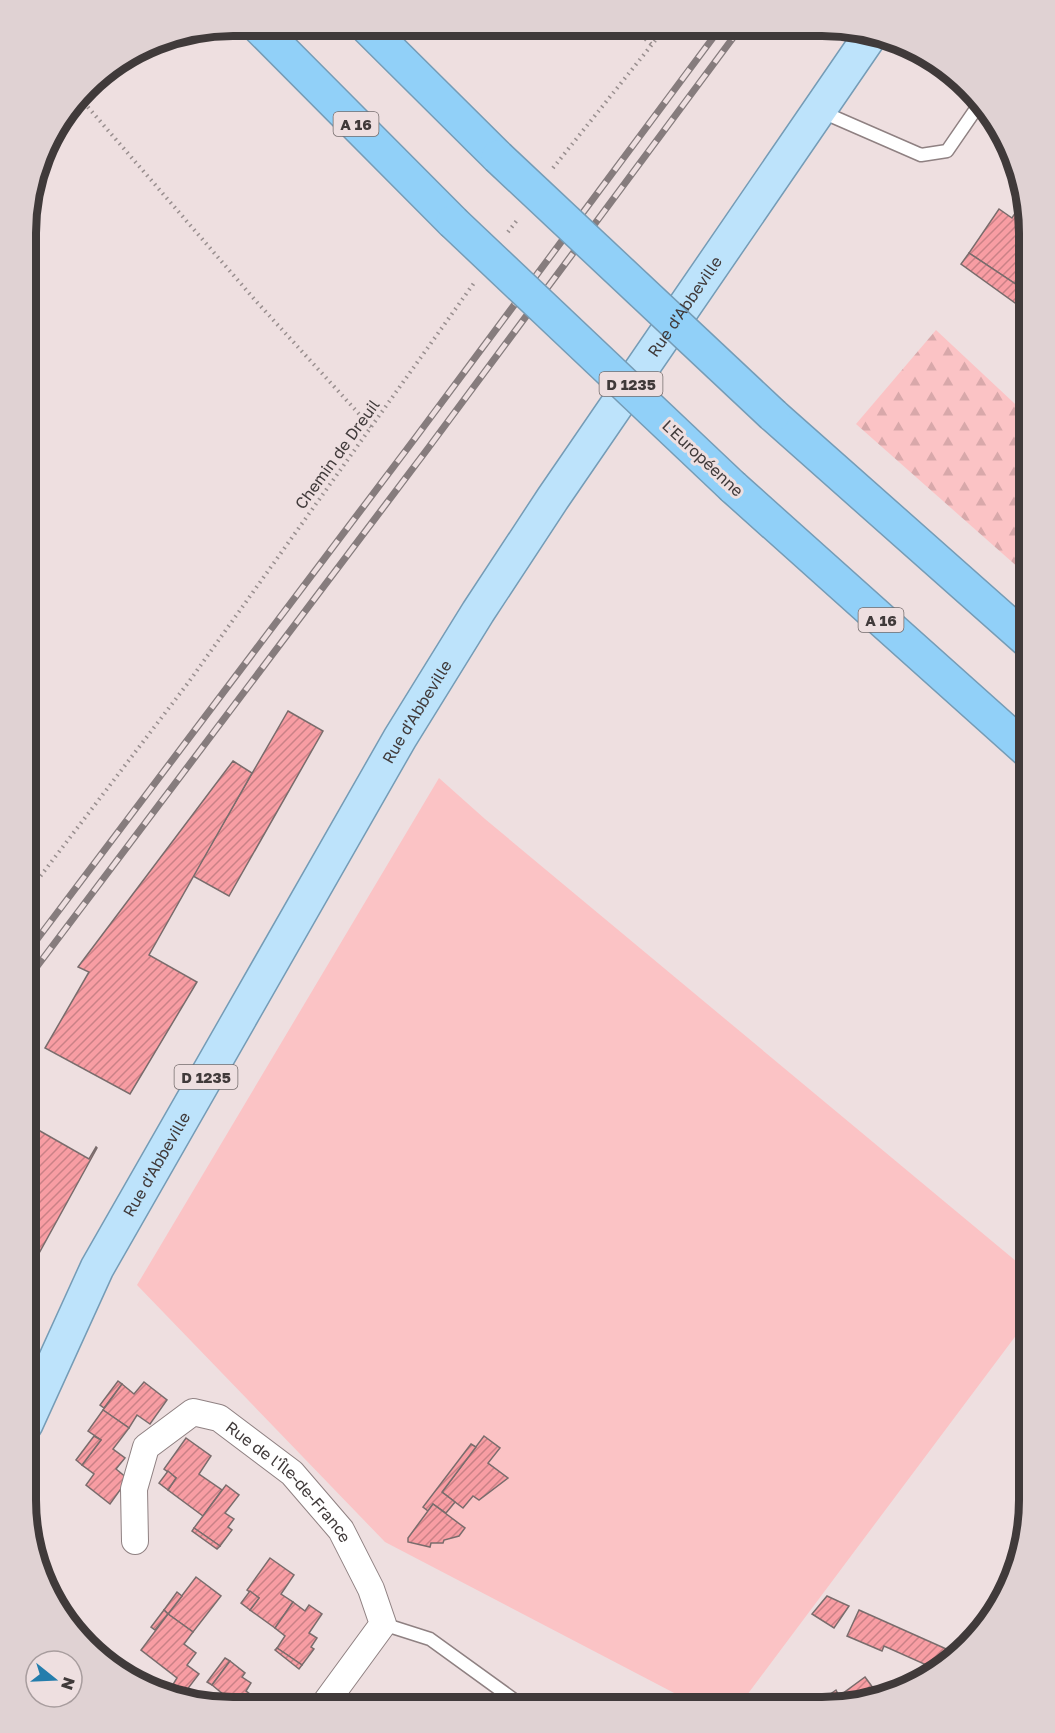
<svg xmlns="http://www.w3.org/2000/svg" width="1055" height="1733" font-family="'Golos Text',sans-serif">
<defs>
<pattern id="forest-firs" width="22" height="20" patternUnits="userSpaceOnUse" patternTransform="scale(1.5)"><rect width="22" height="20" fill="#fbc3c5"/><path d="M5 1l3.5 6h-7zM16 11l3.5 6h-7z" fill="#d8a8aa"/></pattern>
<pattern id="building-hatch" width="6" height="6" patternUnits="userSpaceOnUse" patternTransform="scale(1.5)"><rect width="6" height="6" fill="#f89da3"/><path d="M-1 1l2-2M0 6l6-6M5 7l2-2" fill="none" stroke="#ca8186"/></pattern>
</defs>
<rect width="100%" height="100%" fill="#eedfe0"/>
<polygon fill="#fbc3c5" points="439,778 485,819 1029,1272 1029,1318 738,1707 701,1707 385,1542 137,1285"/>
<polygon fill="url(#forest-firs)" points="936,330 1029,417 1029,577 856,424"/>
<g fill="url(#building-hatch)" stroke="#796c6c" stroke-width="1.5">
<polygon points="1023,201 1030,233 1029,293 969,253 999,209 1012,218"/>
<polygon points="969,253 1029,293 1029,313 961,264"/>
<polygon points="288,711 323,731 229,896 193,876"/>
<polygon points="233,761 252,773 149,955 197,982 130,1094 45,1048 89,972 78,967"/>
<polygon points="26,1123 89,1159 96,1147 97,1148 38,1255 26,1244"/>
<polygon points="26,1244 38,1255 26,1278"/>
<polygon points="118,1381 122,1384 104,1408 100,1405"/>
<polygon points="144,1382 167,1400 150,1424 137,1415 129,1428 103,1410 122,1384 134,1394"/>
<polygon points="103,1410 129,1428 113,1449 125,1458 116,1469 128,1479 110,1504 86,1485 94,1474 82,1465 101,1440 88,1431"/>
<polygon points="94,1436 101,1440 82,1465 76,1460"/>
<polygon points="484,1436 500,1448 488,1463 508,1478 479,1500 473,1496 463,1508 442,1492"/>
<polygon points="186,1438 211,1456 199,1474 222,1490 203,1516 168,1490 176,1478 164,1469"/>
<polygon points="471,1444 476,1447 442,1492 455,1502 446,1513 433,1504 428,1511 423,1507"/>
<polygon points="168,1471 176,1478 168,1490 159,1483"/>
<polygon points="226,1485 239,1495 225,1513 234,1519 228,1527 232,1530 220,1546 194,1528"/>
<polygon points="433,1504 465,1528 459,1536 444,1540 443,1543 431,1543 430,1547 408,1542 408,1538"/>
<polygon points="194,1528 220,1546 217,1549 192,1531"/>
<polygon points="270,1558 294,1575 281,1594 293,1602 275,1628 250,1610 259,1598 247,1590"/>
<polygon points="196,1577 221,1596 193,1632 168,1614"/>
<polygon points="250,1591 259,1598 250,1610 241,1603"/>
<polygon points="177,1592 182,1596 168,1614 164,1610"/>
<polygon points="827,1596 849,1606 834,1628 812,1614"/>
<polygon points="293,1602 305,1611 309,1605 322,1614 309,1633 317,1638 311,1647 314,1649 302,1665 277,1648 285,1636 275,1628"/>
<polygon points="164,1610 168,1614 155,1630 151,1627"/>
<polygon points="859,1610 953,1652 933,1668 884,1646 882,1651 847,1636"/>
<polygon points="168,1614 193,1632 184,1644 196,1653 187,1665 199,1674 183,1695 172,1686 177,1678 141,1650"/>
<polygon points="277,1648 302,1665 299,1669 275,1650"/>
<polygon points="225,1658 230,1661 212,1685 207,1682"/>
<polygon points="230,1661 245,1673 242,1677 251,1683 246,1691 258,1700 253,1706 216,1706 224,1695 212,1685"/>
<polygon points="865,1677 879,1696 823,1707 812,1707 836,1690 839,1696"/>
</g>
<g fill="none" stroke-linecap="round" stroke-linejoin="round">
<defs>
<g id="service">
<polyline points="820,111 921,155 947,151 978,106"/>
<polyline points="383,1624 430,1639 524,1707"/>
</g>
<g id="minor">
<path id="s1" d="M135 1541 134 1489 146 1447 193 1412 219 1418 292 1473 341 1530 371 1589 383 1624 323 1706"/>
</g>
<g id="primary">
<path id="s2" d="M26 1424 97 1268 400 738 478 612 553 498 870 36"/>
</g>
<g id="motorway">
<polyline points="258,26 453,222"/>
<polyline points="366,26 498,157"/>
<polyline points="773,415 1029,642"/>
<polyline points="733,487 1029,752"/>
</g>
</defs>
<use href="#service" stroke="#8f8182" stroke-width="15"/>
<use href="#minor" stroke="#8f8182" stroke-width="28"/>
<use href="#primary" stroke="#759cb6" stroke-width="36"/>
<use href="#motorway" stroke="#759cb6" stroke-width="36"/>
<g stroke="#998f8f" stroke-width="4" stroke-dasharray="1.5 4.5" stroke-linecap="butt">
<polyline points="632,27 652,45"/>
<polyline points="80,98 255,300 371,427"/>
<polyline points="553,168 666,27"/>
<polyline points="508,232 518,219"/>
<polyline points="26,895 188,683 474,283"/>
</g>
<use href="#service" stroke="#fff" stroke-width="12"/>
<use href="#minor" stroke="#fff" stroke-width="26"/>
<use href="#primary" stroke="#bde3fb" stroke-width="33"/>
<use href="#motorway" stroke="#91d0f8" stroke-width="33"/>
<defs>
<g id="rail">
<polyline points="26,954 416,437 721,27"/>
<polyline points="26,981 429,447 741,27"/>
</g>
</defs>
<use href="#rail" stroke="#867c7d" stroke-width="7"/>
<use href="#rail" stroke="#eedfe0" stroke-width="4.5" stroke-dasharray="14" stroke-linecap="butt"/>
<defs>
<g id="motorway-bridge">
<polyline points="498,157 773,415"/>
<polyline points="453,222 733,487"/>
</g>
</defs>
<use href="#motorway-bridge" stroke="#759cb6" stroke-width="36" stroke-linecap="butt"/>
<use href="#motorway-bridge" stroke="#91d0f8" stroke-width="33"/>
</g>
<g text-anchor="middle" dominant-baseline="central" stroke-width="6" stroke-linejoin="round" paint-order="stroke">
<g fill="#eedfe0" stroke="#746c6c" stroke-width="1.5">
<rect x="333.5" y="112" width="45" height="24" rx="4.5"/>
<rect x="599.5" y="372" width="63" height="24" rx="4.5"/>
<rect x="858.5" y="608" width="45" height="24" rx="4.5"/>
<rect x="174.5" y="1065" width="63" height="24" rx="4.5"/>
</g>
<g font-size="15" font-weight="bold" fill="#403a3a">
<text x="356" y="124">A 16</text>
<text x="631" y="384">D 1235</text>
<text x="881" y="620">A 16</text>
<text x="206" y="1077">D 1235</text>
</g>
<g font-size="16" fill="#403a3a" stroke="#eedfe0">
<text stroke="none"><textPath href="#s2" startOffset="1299">Rue d'Abbeville</textPath></text>
<text transform="translate(337 454) rotate(-54)">Chemin de Dreuil</text>
<text transform="translate(703 458) rotate(43)">L'Européenne</text>
<text stroke="none"><textPath href="#s2" startOffset="813">Rue d'Abbeville</textPath></text>
<text stroke="none"><textPath href="#s2" startOffset="291">Rue d'Abbeville</textPath></text>
<text stroke="none"><textPath href="#s1" startOffset="276">Rue de l'Île-de-France</textPath></text>
</g>
</g>
<path d="M0 0H1055V1733H0ZM233 36H822A197 197 0 0 1 1019 233V1500A197 197 0 0 1 822 1697H233A197 197 0 0 1 36 1500V233A197 197 0 0 1 233 36Z" fill="#e0d2d3" fill-rule="evenodd"/>
<path fill="none" stroke="#403a3a" stroke-width="8" d="M233 36H822A197 197 0 0 1 1019 233V1500A197 197 0 0 1 822 1697H233A197 197 0 0 1 36 1500V233A197 197 0 0 1 233 36Z"/>
<g transform="translate(54 1679) rotate(108)"><circle r="28" fill="#eedfe0" stroke="#a89d9e" stroke-width="1.5"/>
<path d="M0-4.5L10 22L0 15L-10 22Z" fill="#247dac"/>
<text y="-9" font-size="16" font-weight="bold" text-anchor="middle" fill="#403a3a">N</text>
</g>
</svg>
